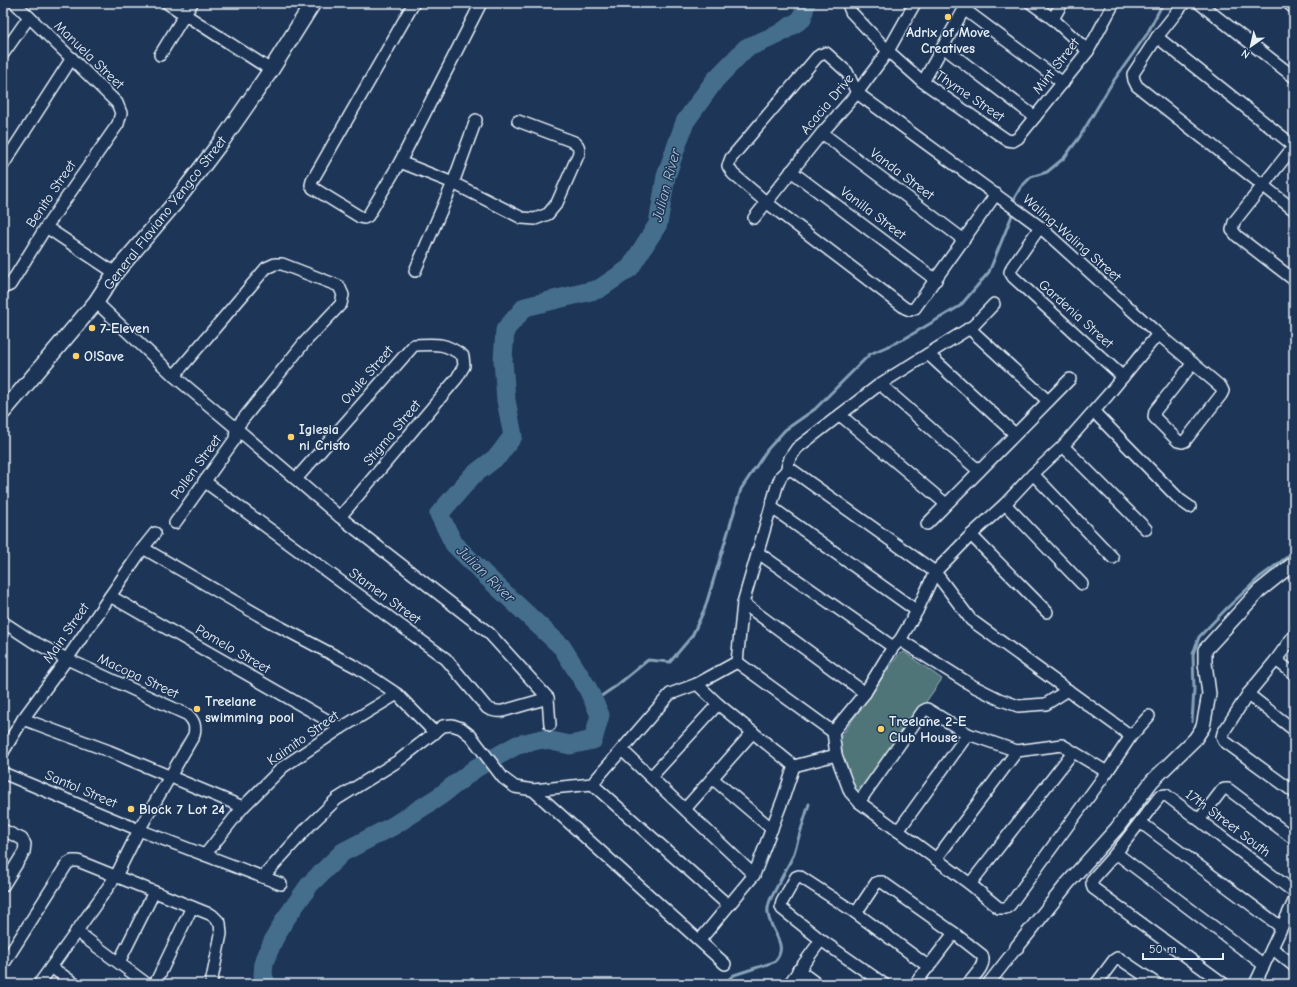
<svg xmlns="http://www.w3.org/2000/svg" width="1297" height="987" font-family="'Comic Neue',sans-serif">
<rect width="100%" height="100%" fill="#1d3557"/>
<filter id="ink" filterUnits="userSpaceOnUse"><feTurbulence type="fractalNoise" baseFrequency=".025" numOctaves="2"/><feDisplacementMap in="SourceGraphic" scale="8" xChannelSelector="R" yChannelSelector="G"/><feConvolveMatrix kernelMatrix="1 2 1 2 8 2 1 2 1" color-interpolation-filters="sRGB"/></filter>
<g filter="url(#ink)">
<polygon fill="#4f7578" stroke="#9cb3b8" points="904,652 942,679 863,791 858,792 854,790 835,745 899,654"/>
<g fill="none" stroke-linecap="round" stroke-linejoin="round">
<g stroke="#86a2b8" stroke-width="3">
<polyline points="1013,204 1015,197 1021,187 1031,177 1047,172 1064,158 1079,138 1112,83 1147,34 1163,3"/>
<polyline points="594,701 616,686 648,660 670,662 692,636 705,608 741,489 767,450 785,430 815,409 870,354 904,339 960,306 989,272 1011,218 1013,210"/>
<polyline points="1192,722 1194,690 1193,654 1199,637 1227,608 1260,577 1294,552"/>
<path d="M723 984 734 975 774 962C791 946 769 930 768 913 767 908 769 904 770 900L793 856 809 804"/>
</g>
<polyline stroke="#456e8d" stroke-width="19" points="266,984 263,975 264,962 273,941 284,921 310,884 343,852 393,826 440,796 476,768 517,745 542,739 570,745 593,740 600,715 587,687 562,647 486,576 454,544 439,514 472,476 498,456 513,436 506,400 503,360 505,330 525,307 599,289 630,268 658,224 666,176 685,122 715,80 746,48 777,35 802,19 806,3"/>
<defs>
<g id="minor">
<polyline points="167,3 271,70"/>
<polyline points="414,3 312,181 311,185 313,188 360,217 364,218 368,216 400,162 481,3"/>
<polyline points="850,3 849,7 851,12 888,51 923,82 1007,140 1013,141 1018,138 1088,51 1114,3"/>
<polyline points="1031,3 1053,19 1088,51"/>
<polyline points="1184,3 1157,37 1133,74 1134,80 1137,86 1294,210"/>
<polyline points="1199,3 1294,77"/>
<polyline points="1288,3 1294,8"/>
<polyline points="964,9 1063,83"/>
<polyline points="1053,19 1062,3"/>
<polyline points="1157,37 1294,146"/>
<polyline points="943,47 1035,117"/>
<polyline points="3,54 29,17"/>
<polyline points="160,55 192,3"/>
<polyline points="923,82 967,4"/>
<path d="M476 120 453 183 522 218 535 219 548 214 557 203 579 153C579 148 579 145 574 142L518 121"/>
<polyline points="822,133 964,240"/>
<polyline points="1294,146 1234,222 1232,230 1237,236 1294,280"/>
<polyline points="400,162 453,183 415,271"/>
<polyline points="3,165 72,58"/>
<polyline points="791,171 936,280"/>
<polyline points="996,194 915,308 910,310 905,308 766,202 733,174 728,166 731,158 817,57 820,55 826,53 847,72 857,93 1040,227 1158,334 1221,387 1223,391 1221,395 1185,441 1182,442 1178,441 1154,417 1155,411 1193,363"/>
<polyline points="754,218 822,133 857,93 888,51 915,3"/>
<polyline points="46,227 115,273"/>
<polyline points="1040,227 1012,267 1010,272 1013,277 1123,377"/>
<polyline points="3,288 10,285 46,227 118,124 121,113 117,103 15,3"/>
<polyline points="96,302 174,376 236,428 340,517 489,633 548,698 550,725"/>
<polyline points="969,328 1048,401"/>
<polyline points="928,354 1015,434"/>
<polyline points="174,376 266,268 275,264 282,264 339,286 343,295 341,304 304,343 236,428"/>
<polyline points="880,384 979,471"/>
<polyline points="1094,412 1180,500 1190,507"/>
<polyline points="840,415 946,504"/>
<polyline points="1063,446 1146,529"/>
<polyline points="786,471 792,470 935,572 971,535 1005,504 1033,474 1063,446 1108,395 1158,334"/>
<polyline points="1033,474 1113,558"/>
<path d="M296 479 414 345C436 344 444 342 463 356L464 366 457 378 340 517"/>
<path d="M204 481 446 659 487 708C493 711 497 712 503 711L548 698"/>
<polyline points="1005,504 1082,584"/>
<polyline points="771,507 917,611"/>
<polyline points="175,523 235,439 236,428"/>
<polyline points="927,524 1070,379"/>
<polyline points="971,535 1047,612"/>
<polyline points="143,548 267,620 358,668 397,694 435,733"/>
<polyline points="757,552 893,647"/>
<polyline points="110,596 341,728"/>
<polyline points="743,603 865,693"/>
<path d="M3 622 32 641 67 659 188 715C194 721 196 726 194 735L139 830 116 876 39 984"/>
<polyline points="1294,635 1276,660 1248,694 1223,733 1222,737 1224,741 1294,792"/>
<polyline points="900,640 973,686 999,699 1018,706 1046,704 1068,690"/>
<polyline points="1276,660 1294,674"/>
<polyline points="737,662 833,732 836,755 850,792 859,802 970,884 999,908 1006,908 1010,905 1107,772 1131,736 1149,716"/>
<polyline points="697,684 737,662 743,603 777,486 781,476 786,471 790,458 797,448 880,384 973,326 994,304"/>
<polyline points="1248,694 1294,730"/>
<polyline points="23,719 109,751 243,807"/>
<polyline points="833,732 865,693 893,647 900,640 917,611 935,572 971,620 1131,736"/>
<polyline points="622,750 754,875"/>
<polyline points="3,752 23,719 67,659 143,548 155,533"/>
<polyline points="794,766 836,755"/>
<polyline points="3,773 139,830 281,884"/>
<polyline points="651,777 718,704"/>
<polyline points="712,778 772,829"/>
<polyline points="592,784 728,905"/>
<polyline points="533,790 725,964"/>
<polyline points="859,802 923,711 927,709 968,734 1017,751 1062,745 1107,772"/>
<polyline points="685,809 753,732"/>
<polyline points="1199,820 1222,790 1225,789 1228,789 1294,839"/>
<polyline points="1140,822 1160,796 1166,795 1294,892"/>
<polyline points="3,830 22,839 25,844 24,852 3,886"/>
<polyline points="898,831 968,734"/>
<polyline points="1116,853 1140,822 1281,927"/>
<polyline points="205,855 243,807 283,767 341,728 397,694"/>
<polyline points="936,859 1017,751"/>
<polyline points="263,877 308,827 337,799 398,761 443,726 452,725 461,728 471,736 503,778 515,787 533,790 592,784 670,694 697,684 718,704 794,766 783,799 754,875 700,940"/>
<polyline points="970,884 1073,752"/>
<polyline points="856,913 799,876 796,877 782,902 781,906 782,909 821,940 884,984"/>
<polyline points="76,931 147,984"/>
<polyline points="1272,948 1294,966"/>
<polyline points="119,962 154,892"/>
<polyline points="3,965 67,864 72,861 78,861 212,915 220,923 221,934 211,984"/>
<polyline points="51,967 75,984"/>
<path d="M929 967 856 913 876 883 879 882H882L954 933 982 955C987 965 974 976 968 984"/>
<polyline points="798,970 817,984"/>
<polyline points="155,984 192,907"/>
<polyline points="789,984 821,940"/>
<polyline points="915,984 954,933"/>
<polyline points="988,984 1017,947"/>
<polyline points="1096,984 1114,960 1117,958 1120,959 1157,984"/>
<polyline points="1224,984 1093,888 1092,884 1092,880 1116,853 1264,965"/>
<polyline points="1255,984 1294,901"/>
</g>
<polyline id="tertiary" points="1017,947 1067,884 1117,828 1152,781 1195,739 1203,727 1209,694 1205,663 1205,650 1259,591 1294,563"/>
<polyline id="secondary" points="3,412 96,302 115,273 174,204 224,138 271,70 313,3"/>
</defs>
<use href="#minor" stroke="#e8f1f8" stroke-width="14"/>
<use href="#tertiary" stroke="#e8f1f8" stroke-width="16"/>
<use href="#secondary" stroke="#e8f1f8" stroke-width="18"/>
<use href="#minor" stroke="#1d3557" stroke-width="11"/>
<use href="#tertiary" stroke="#1d3557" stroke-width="13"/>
<use href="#secondary" stroke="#1d3557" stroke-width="15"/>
</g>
</g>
<g fill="#ffd166" stroke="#1d3557" stroke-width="1.5">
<circle cx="948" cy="17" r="4"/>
<circle cx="92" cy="328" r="4"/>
<circle cx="76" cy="356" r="4"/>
<circle cx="291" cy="437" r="4"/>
<circle cx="197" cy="709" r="4"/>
<circle cx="881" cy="729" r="4"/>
<circle cx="131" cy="809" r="4"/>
</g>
<g text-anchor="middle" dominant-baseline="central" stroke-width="3" stroke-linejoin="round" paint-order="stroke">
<g font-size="14" font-weight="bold" fill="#e8f1f8" stroke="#1d3557" text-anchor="start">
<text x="948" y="32" text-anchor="middle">Adrix of Move<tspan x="948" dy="16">Creatives</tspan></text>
<text x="100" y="328">7-Eleven</text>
<text x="84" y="356">O!Save</text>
<text x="299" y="429">Iglesia<tspan x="299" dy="16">ni Cristo</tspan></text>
<text x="205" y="701">Treelane<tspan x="205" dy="16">swimming pool</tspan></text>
<text x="889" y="721">Treelane 2-E<tspan x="889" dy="16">Club House</tspan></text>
<text x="139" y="809">Block 7 Lot 24</text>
</g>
<g font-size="14" fill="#e8f1f8" stroke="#1d3557">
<text transform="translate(89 55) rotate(44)">Manuela Street</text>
<text transform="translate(1056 66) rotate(-52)">Mint Street</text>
<text transform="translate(970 96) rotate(34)">Thyme Street</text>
<text transform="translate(827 104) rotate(-50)">Acacia Drive</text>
<text transform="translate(902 174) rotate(37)">Vanda Street</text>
<text transform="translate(51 194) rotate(-56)">Benito Street</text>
<text transform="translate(165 213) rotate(-52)">General Flaviano Yengco Street</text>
<text transform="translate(873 213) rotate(37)">Vanilla Street</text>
<text transform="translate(1072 238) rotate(41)">Waling-Waling Street</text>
<text transform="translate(1076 314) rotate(42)">Gardenia Street</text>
<text transform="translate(367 375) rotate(-49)">Ovule Street</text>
<text transform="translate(392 433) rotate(-50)">Stigma Street</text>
<text transform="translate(196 467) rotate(-54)">Pollen Street</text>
<text transform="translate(385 596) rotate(36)">Stamen Street</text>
<text transform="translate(66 633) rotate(-55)">Main Street</text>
<text transform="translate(233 649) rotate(30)">Pomelo Street</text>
<text transform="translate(138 676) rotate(25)">Macopa Street</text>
<text transform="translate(303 738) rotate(-35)">Kaimito Street</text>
<text transform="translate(81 789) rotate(23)">Santol Street</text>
<text transform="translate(1228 823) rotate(37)">17th Street South</text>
</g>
<g font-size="15" font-style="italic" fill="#afc3d3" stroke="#1d3557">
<text transform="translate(666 185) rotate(-75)">Julian River</text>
<text transform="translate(486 574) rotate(44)">Julian River</text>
</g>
</g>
<rect width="1297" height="987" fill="none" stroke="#1d3557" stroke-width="16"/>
<rect x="8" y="8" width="1281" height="971" fill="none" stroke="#e8f1f8" stroke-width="1.5" filter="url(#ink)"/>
<g transform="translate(1251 46) rotate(214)" stroke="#1d3557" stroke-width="3" paint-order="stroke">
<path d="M0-3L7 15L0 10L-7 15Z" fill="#e8f1f8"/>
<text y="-6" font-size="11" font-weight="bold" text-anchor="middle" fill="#e8f1f8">N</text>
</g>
<path d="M1143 953v6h80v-6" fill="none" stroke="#e8f1f8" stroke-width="2"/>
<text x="1149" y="953" font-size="12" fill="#e8f1f8" stroke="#1d3557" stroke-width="3" paint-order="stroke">50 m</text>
</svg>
